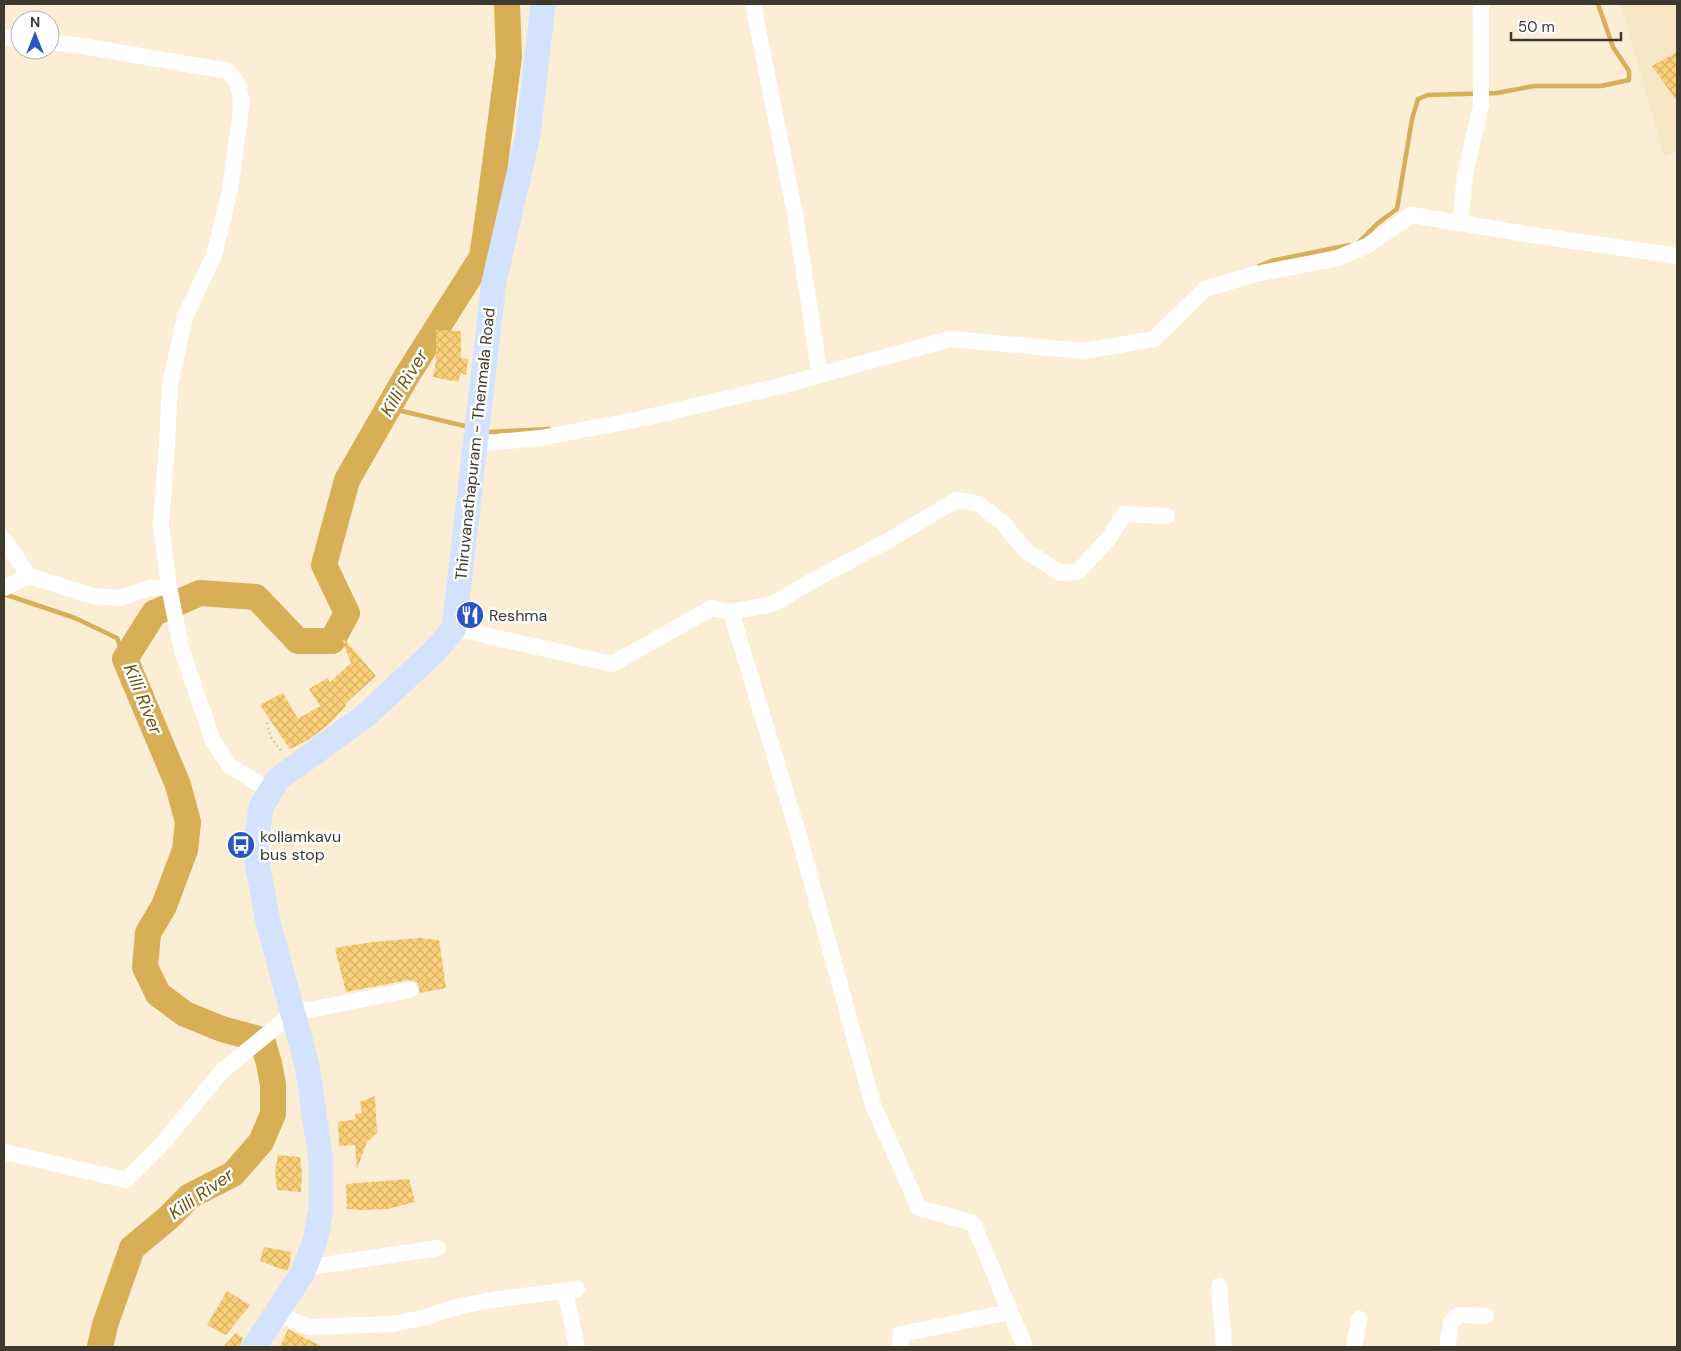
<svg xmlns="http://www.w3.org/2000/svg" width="1681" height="1351" font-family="'DM Sans',sans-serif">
<defs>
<pattern id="building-cross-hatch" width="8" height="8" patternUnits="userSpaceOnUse" patternTransform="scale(1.25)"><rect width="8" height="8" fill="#facf78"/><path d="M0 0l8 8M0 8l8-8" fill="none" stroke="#d7b268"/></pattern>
</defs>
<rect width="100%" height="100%" fill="#fbeed5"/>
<polygon fill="#f8e7c6" points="1621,4 1677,4 1677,151 1664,156"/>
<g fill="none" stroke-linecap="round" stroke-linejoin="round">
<g stroke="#d8ae56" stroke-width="4.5">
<polyline points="1358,243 1378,223 1397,209 1412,119 1418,99 1428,95 1497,93 1534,86 1601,86 1629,80 1629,71 1613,47 1598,4"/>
<polyline points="1259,266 1271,261 1349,245"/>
<polyline points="389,408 465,426"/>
<polyline points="490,432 549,429"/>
<polyline points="4,594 75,618 117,638 125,659"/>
</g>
<polyline stroke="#d8ae56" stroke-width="26" points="100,1347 105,1325 132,1248 167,1219 190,1196 233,1174 261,1142 273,1114 273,1085 269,1063 262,1040 222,1029 185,1014 158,994 145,967 148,933 164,906 185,850 188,822 178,785 125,659 154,613 200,593 256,597 298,641 332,641 347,613 324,565 347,480 406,377 482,257 489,210 509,57 507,4"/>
</g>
<g fill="url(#building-cross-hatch)">
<polygon points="1677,52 1677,101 1652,66"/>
<polygon points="436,330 461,331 461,358 468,359 466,375 461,373 458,382 433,377 436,361"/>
<polygon points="344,639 376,676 345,704 346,706 328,725 307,741 290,749 260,705 283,693 298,719 320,706 309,689 327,678 330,682 351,663 342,641"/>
<polygon points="419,938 439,940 446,988 420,993 418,984 414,981 409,980 346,992 335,948 373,942"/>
<polygon points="375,1096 377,1133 367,1142 357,1169 355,1145 339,1146 338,1122 356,1119 355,1114 362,1113 360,1102"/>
<polygon points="278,1155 300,1157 302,1174 301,1192 277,1190 275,1171"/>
<polygon points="409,1179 415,1202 387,1209 364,1210 347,1209 346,1184"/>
<polygon points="264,1247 291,1252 290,1265 287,1271 260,1261"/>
<polygon points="227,1291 250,1305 226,1335 207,1325"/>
<polygon points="288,1329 323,1347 280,1347"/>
<polygon points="236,1333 243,1338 240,1347 223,1347"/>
</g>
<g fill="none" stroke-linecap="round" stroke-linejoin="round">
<polyline stroke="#bfb5a1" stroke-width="2.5" stroke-dasharray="1 4" stroke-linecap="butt" points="267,723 270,736 282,752"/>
<g stroke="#fff" stroke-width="16">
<polyline points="753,4 795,214 820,375"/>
<polyline points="4,37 20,39"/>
<polyline points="50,42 82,46 228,71 237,83 242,101 230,190 214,255 185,317 170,384 167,444 161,525 169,587"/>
<polyline points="1460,223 1465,175 1481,105 1481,4"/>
<polyline points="476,444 540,438 640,419 780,386 950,339 1084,351 1154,339 1205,289 1255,274 1335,259 1367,246 1411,215 1539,236 1677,256"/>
<polyline points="4,539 29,576 93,596 120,598 150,588 169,587 182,651 213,741 230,766 270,791"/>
<polyline points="4,588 29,576"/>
<polyline points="731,612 773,604 814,580 891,539 956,500 979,504 1002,522 1025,550 1060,573 1078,572 1109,538 1124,514 1167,516"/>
<polyline points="454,628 612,664 712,608 731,612 798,833 873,1105 919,1208 973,1223 1025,1347"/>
<polyline points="4,1152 126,1180 162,1144 222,1071 293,1013 410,990"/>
<polyline points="305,1268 438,1248"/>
<polyline points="1219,1286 1224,1347"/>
<polyline points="565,1291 577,1347"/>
<polyline points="276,1313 309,1327 392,1324 422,1318 461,1306 492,1300 577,1289"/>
<polyline points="900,1347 901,1334 1010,1312"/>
<polyline points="1354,1347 1359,1319"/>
<polyline points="1447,1347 1451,1323 1458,1315 1486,1316"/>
</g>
<polyline stroke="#d3e2fd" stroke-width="25" points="254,1347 302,1274 315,1241 321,1209 321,1161 307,1065 268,922 255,851 261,807 278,779 365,716 435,651 454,628 494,282 528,135 543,4"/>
</g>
<defs>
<symbol id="restaurant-disc" viewBox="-11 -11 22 22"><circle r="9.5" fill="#2857c5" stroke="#fff"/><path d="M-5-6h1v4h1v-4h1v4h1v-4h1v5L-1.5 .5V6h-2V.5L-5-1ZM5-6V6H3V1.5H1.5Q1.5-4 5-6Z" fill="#fff"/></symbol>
<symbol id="bus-disc" viewBox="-11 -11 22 22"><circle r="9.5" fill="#2857c5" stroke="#fff"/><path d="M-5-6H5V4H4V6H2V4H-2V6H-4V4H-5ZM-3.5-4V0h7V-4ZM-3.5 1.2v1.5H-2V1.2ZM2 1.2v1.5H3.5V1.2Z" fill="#fff"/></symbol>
</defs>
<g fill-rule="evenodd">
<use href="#restaurant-disc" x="454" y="599" width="32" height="32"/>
<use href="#bus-disc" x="225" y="829" width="32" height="32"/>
</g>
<g text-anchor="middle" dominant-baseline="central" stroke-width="5" stroke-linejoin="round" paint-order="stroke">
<g font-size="16" fill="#3e392f" stroke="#fff">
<text transform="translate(475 444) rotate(-84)">Thiruvanathapuram - Thenmala Road</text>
</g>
<g font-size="16" fill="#3e392f" stroke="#fff" text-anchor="start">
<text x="489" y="615">Reshma</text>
<text x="260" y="836">kollamkavu<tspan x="260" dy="18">bus stop</tspan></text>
</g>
<g font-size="18" font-style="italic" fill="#6f520f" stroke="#fff">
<text transform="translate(404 383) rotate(-59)">Killi River</text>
<text transform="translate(143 699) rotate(68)">Killi River</text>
<text transform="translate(201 1194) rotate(-35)">Killi River</text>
</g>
</g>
<rect width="1681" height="1351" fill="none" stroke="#3e392f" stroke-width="10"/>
<g transform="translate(35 35)"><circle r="24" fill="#ffffff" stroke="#b2b0ac"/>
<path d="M0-4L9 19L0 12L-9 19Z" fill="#2857c5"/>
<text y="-8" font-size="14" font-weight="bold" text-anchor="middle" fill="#3e392f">N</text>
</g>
<path d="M1511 32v8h110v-8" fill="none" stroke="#3e392f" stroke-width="2.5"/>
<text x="1518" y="32" font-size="15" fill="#3e392f" stroke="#ffffff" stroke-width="4" paint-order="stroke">50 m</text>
</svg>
